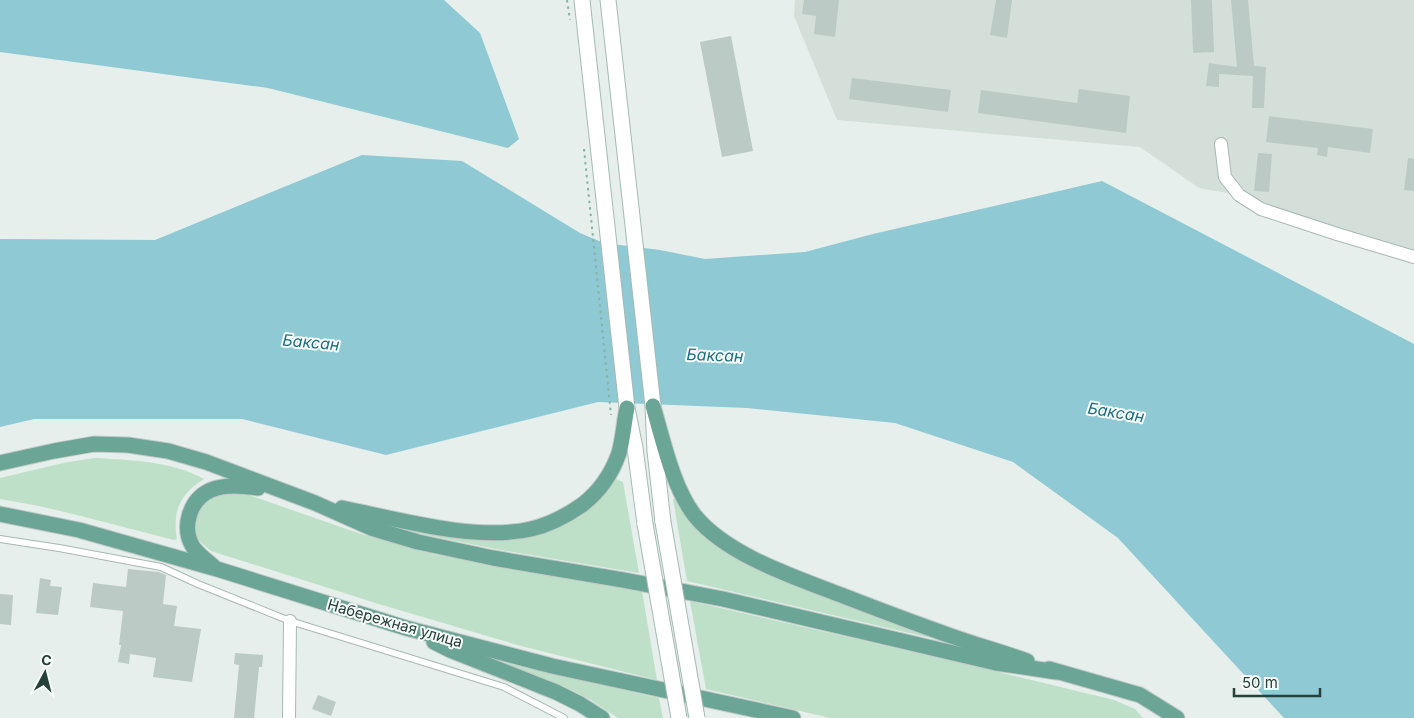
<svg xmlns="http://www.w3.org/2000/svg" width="1414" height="718" font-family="Inter,sans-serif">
<rect width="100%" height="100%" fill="#e6efeb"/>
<polygon fill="#d4dfda" points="795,0 1414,0 1414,257 1239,195 1199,188 1140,147 837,120 794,16"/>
<g fill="#bfe0c8">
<path d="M94 458C130 460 172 461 204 479 180 494 172 511 177 539L174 540 77 515 39 506 0 499V478L63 463Z"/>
<polygon points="614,478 623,482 639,573 506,551 411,532 412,530 514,538"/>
<polygon points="228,490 243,493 361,534 433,554 642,591 657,680 521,646 382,605 211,551 197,539 194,522 200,507 212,495"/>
<polygon points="677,497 705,536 952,643 687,581 673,499"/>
<polygon points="690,601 944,659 1114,700 1135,709 1143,718 830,718 706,689"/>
<polygon points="494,660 659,698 663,718 618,718 591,700 565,687"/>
</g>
<g fill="#8ec9d4">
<polygon points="0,0 444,0 480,33 519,139 508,148 268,88 0,52"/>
<polygon points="362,155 462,161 580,233 604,243 660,250 705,259 805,252 873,234 1102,181 1414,344 1414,718 1284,718 1118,538 1013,462 895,423 747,408 598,402 386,455 242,419 34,419 0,427 0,239 155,240"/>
</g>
<g fill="#bbcac4">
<polygon points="804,0 839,0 835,37 814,34 816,16 802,14"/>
<polygon points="996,0 1012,0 1007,38 990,35"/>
<polygon points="1191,0 1212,0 1214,52 1193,53"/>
<polygon points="1231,0 1248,0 1254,66 1266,67 1264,108 1252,108 1253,76 1219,74 1219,87 1206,86 1209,63 1237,67"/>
<polygon points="731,36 753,151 722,157 700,42"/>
<polygon points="852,78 951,90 948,112 849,99"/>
<polygon points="1079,89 1130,96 1126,133 978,113 981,90 1077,103"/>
<polygon points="1269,116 1373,129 1370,153 1328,147 1327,157 1317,155 1318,148 1266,142"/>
<polygon points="1258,153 1272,154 1269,192 1254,191"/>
<polygon points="1408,158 1414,159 1414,191 1404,190"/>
<polygon points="128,569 159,572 166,575 163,604 177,606 174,626 201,629 192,682 153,677 156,658 130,654 129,664 118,662 121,645 119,645 123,611 90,607 93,583 126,587"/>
<polygon points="40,578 51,580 50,586 62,587 58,615 36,613"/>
<polygon points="0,594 13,595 11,625 0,624"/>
<polygon points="235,653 263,655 262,667 259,667 254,718 234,718 239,665 234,664"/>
<polygon points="318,695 336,702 331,716 312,709"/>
</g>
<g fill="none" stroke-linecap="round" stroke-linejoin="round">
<defs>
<polyline id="service" points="0,539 59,548 161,567 198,584 290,621 504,687 564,718"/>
<g id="minor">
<polyline points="1221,144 1225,177 1239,195 1261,209 1337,234 1414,257"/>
<polyline points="289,718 290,621"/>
</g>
<g id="secondary">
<polyline points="582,0 627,408 635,448 645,524"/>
<polyline points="608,0 653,406 655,451 663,522"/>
</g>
<g id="primary">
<path d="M653 406C663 440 673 488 695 516 727 555 794 577 841 595 877 609 914 623 951 636 976 645 1002 652 1027 661"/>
<polyline points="0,463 54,451 94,444 128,445 168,451 206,462 315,503 371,528 418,542 493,558 623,580 723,599 996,663 1057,672"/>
<path d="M342 508C397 519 476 542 531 529 549 525 566 516 582 505 599 492 612 473 619 453 623 439 624 422 627 408"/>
<polyline points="0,514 79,530 217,569 406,628 552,666 793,718"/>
<path d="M213 566C206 560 199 555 193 547 181 527 190 499 211 490 226 484 242 486 258 488"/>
<polyline points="434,642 450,650 556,692 580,704 602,718"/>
<polyline points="1049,669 1140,695 1177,718"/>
</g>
</defs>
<use href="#service" stroke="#a8b8b2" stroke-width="8"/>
<use href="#minor" stroke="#a8b8b2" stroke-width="14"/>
<use href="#secondary" stroke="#a4bbb3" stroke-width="17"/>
<use href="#primary" stroke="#c2cac8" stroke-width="17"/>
<g stroke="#86b3a5" stroke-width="2" stroke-dasharray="2.5 4" stroke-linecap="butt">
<polyline points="567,0 570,20"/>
<polyline points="584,149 611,415"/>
</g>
<use href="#service" stroke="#fff" stroke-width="6"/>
<use href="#minor" stroke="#fff" stroke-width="12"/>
<use href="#secondary" stroke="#fff" stroke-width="15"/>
<use href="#primary" stroke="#6aa596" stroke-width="15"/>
<defs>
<g id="secondary-bridge">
<polyline points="663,522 697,718"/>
<polyline points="645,524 679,718"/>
</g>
</defs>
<use href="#secondary-bridge" stroke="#a4bbb3" stroke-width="17" stroke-linecap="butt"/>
<use href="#secondary-bridge" stroke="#fff" stroke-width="15"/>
</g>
<g text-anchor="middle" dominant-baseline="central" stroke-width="4" stroke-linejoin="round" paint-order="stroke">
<g font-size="15" fill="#24423a" stroke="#f7fbf9">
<text transform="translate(395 623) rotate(16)">Набережная улица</text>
</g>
<g font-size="16" font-style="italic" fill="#1c6f80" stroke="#f7fbf9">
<text transform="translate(311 342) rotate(5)">Баксан</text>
<text transform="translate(715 355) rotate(2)">Баксан</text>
<text transform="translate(1116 412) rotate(9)">Баксан</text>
</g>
</g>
<g transform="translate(45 673) rotate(7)" stroke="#f7fbf9" stroke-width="4" paint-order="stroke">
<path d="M0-4L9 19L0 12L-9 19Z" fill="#24423a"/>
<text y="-8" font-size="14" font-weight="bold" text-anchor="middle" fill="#24423a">С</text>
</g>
<path d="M1234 688v8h86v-8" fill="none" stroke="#24423a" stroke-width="2.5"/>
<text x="1242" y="688" font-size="15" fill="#24423a" stroke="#f7fbf9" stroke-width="4" paint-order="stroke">50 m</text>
</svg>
